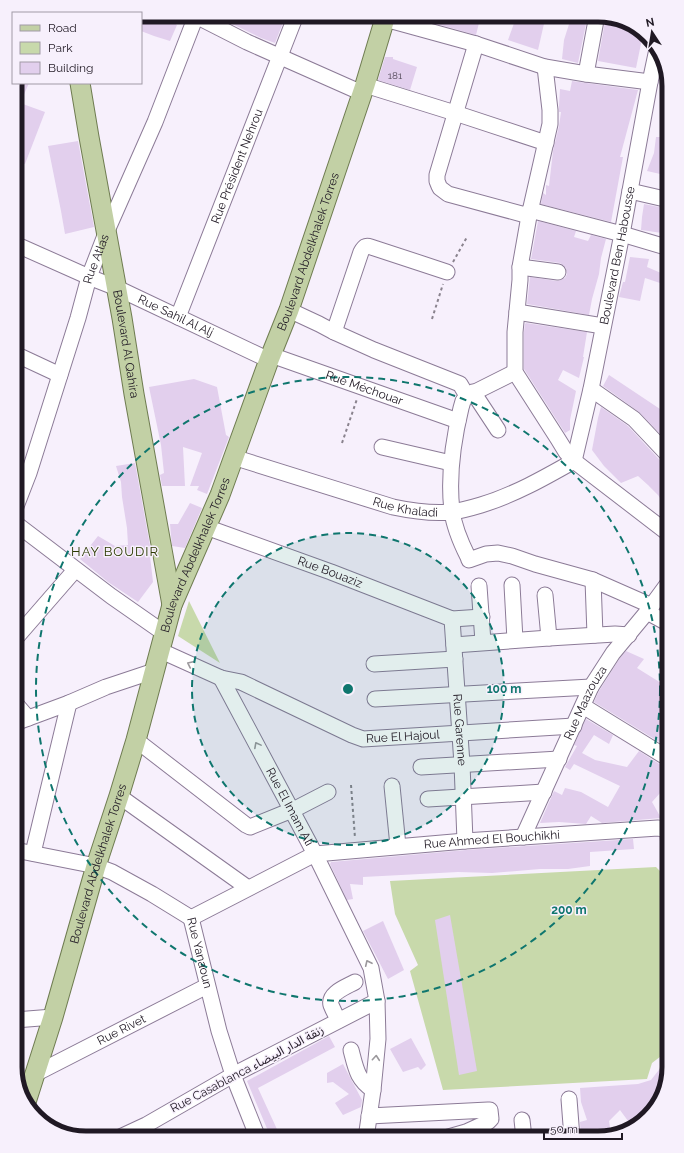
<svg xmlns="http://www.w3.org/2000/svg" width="684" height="1153" font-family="Raleway,'Noto Sans Arabic',sans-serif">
<rect width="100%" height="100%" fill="#f7f0fc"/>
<g fill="#c8d9ab">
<polygon points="189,601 220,663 178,636"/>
<polygon points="656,867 669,880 669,1050 652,1063 647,1079 443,1090 410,971 418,965 395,914 390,881"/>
</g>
<g fill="#e2cfed">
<polygon points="141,15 162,15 177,25 170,41 154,36 141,31"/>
<polygon points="214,15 286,15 275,43 261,38"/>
<polygon points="412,15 466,15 480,19 476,35 423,20"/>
<polygon points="517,15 546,15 538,50 508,40"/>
<polygon points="606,16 638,27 643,34 636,68 598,61"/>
<polygon points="570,21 586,24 578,63 562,59 564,40"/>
<polygon points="385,57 393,57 393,59 417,67 410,90 378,80"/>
<polygon points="572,81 638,90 620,157 623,157 611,222 541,204 543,193 546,195 546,185 549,186 553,151 559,126 561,112 559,112 559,106 560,89 570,91"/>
<polygon points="15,83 29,83 15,115"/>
<polygon points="20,103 45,112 25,164 15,160 15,118"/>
<polygon points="665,110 669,111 669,176 647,171 654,153 656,137 660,137"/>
<polygon points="78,141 94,227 65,234 61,211 48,146"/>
<polygon points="644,204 669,209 669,234 641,230 642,217"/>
<polygon points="538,221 576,231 574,237 588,241 591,235 606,239 601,258 599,274 592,299 589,315 527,304 530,277 557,281 561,280 565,278 567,274 566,268 563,265 560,263 531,259"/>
<polygon points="630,257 649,259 647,267 668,276 660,283 645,278 640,301 619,297 623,282 625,282"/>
<polygon points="526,323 587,332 583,357 584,357 579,378 563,370 558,380 576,391 570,420 570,430 565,433 524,369 524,332 525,324"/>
<polygon points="609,375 669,415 669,443 639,412 603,386"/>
<polygon points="194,379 217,387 226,435 229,437 207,494 197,490 199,486 190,486 202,453 183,447 185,486 162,486 160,475 164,473 161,445 149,387"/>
<polygon points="601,407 628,426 669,470 669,511 658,495 648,485 638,476 621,483 604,466 592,450 598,418"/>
<polygon points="135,463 151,551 150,556 153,582 138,602 108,582 80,559 98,536 115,546 128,545 127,528 122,497 121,482 116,466"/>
<polygon points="190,503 202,508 185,548 172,546 170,524 178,524"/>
<polygon points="669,597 669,614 660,609"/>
<polygon points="626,651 644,659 637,668 669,688 669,748 594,702 599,691 620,658"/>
<polygon points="586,719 613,735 609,744 594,735 582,753 595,760 627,767 639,751 664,767 669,768 669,783 652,802 661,818 602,823 591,816 586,824 559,822 540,823 554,791 562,795 565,788 581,792 608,807 620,786 574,764 570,770 565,767 577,746 574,745"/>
<polygon points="659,837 669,839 669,866 666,866"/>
<polygon points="633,839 634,849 590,852 590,866 568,869 540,869 492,873 458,872 363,877 363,885 350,884 353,899 347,900 330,864 331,862 466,850"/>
<polygon points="450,915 477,1071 459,1075 435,920"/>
<polygon points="383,921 404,970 388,979 363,931"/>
<polygon points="329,1036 335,1047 258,1088 281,1138 271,1138 247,1081"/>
<polygon points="411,1038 426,1065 421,1070 418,1067 403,1072 390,1049"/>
<polygon points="669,1057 669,1067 658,1103 644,1116 631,1125 620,1110 609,1121 611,1135 598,1138 581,1138 580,1122 587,1120 581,1102 580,1088 638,1084 651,1080"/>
<polygon points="343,1064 362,1100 361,1107 343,1115 335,1103 349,1094 333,1082 327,1083 327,1073"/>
</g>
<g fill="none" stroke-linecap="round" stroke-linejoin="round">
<defs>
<g id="minor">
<polyline points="194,15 247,42 362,93"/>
<polyline points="385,19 476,44 545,67 586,74 650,82"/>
<polyline points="476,44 437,175 437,181 439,186 440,188 448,194 529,216"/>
<polyline points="545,67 550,110 550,124 529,216 520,267 520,280 515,332 515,372 558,439 566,452 574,461 669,534"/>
<polyline points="586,74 597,15"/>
<polyline points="365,85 455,113 546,143"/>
<polyline points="630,191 669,200"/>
<polyline points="530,210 622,234 669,248"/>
<path id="s1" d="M15 244 89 277 117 288 269 360"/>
<polyline points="520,267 558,272"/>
<polyline points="289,310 319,324 334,332 374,350 460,384 467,396"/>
<polyline points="517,312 603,326"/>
<path id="s2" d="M178 317 296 15"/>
<path d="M334 332 361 252C364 247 365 245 371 247L447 272"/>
<polyline points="15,354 60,375"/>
<path id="s3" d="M271 355 458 421"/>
<path d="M515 372 467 396 463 401 461 408C453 441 448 477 452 511 454 527 461 543 468 557L469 560 486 554 498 553 512 556 535 564 593 580 652 606"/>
<polyline points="591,389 634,419 669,456"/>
<polyline points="473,392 498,430"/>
<polyline points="382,447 451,463"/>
<path id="s4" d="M233 457 393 507C412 511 432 514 451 512 461 511 471 508 481 505 514 495 544 478 574 461"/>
<path id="s5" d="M574 461 591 389 622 234 650 82 657 49"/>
<path id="s6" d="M15 509 29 473 78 318 89 277 106 233 155 122 196 16"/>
<polyline points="15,523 111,596 164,633"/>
<path id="s7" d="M206 527 331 572 452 619 482 617"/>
<polyline points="593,580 595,635"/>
<polyline points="512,585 515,640"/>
<polyline points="479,586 483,642"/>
<polyline points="545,595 549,638"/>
<polyline points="647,612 669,624"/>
<path id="s8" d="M452 619 462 764 465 841"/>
<polyline points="15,639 75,570"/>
<polyline points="454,645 549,638 615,634 629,635"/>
<path id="s9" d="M159 650 221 678 241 682 352 735 363 739 574 726"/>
<polyline points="374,664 455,659"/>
<path id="s10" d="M221 678 315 854 371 968 377 1001 378 1039 373 1090 366 1138"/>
<polyline points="375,699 591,687"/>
<polyline points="15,703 28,718"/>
<polyline points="583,706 669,759"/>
<polyline points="15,723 69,703 106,687 154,671"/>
<polyline points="136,740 246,825 250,827 297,808 328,792"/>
<polyline points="421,767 559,759"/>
<polyline points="392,786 398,846"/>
<polyline points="119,796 248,888"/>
<polyline points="428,799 544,792"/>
<path id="s11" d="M523 837 591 687 613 653 647 612 669 582"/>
<polyline points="15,850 96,866 112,872 152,894 191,918"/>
<polyline points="33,853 69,703"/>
<path id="s12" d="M191 918 315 854 465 841 658 828 669 830"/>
<path id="s13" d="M191 918 219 1031 233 1075 258 1138"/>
<polyline points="15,1020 53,1017"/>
<path d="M339 1020C336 1016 333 1010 331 1005 328 993 346 987 355 982"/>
<path d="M351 1050C356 1069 357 1079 373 1090"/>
<path id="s14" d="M35 1074 207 986"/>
<polyline points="569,1099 572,1138"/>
<polyline points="369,1116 488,1110 490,1110 491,1119 488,1122 466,1132 445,1138"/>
<polyline points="522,1120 524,1138"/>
<polyline points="118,1138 146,1125 233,1075 377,1001"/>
</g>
<g id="major">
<path id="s15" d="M80 83 89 137 122 318 134 394 172 605"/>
<path id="s16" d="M26 1102 53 1017 96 866 119 796 136 740 172 605 220 495 269 360 289 310 365 85 386 15"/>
</g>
</defs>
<use href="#minor" stroke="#8c7b97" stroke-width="17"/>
<use href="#major" stroke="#6f7c51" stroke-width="21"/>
<g stroke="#8a838e" stroke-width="2" stroke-dasharray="3 3" stroke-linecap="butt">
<polyline points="453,262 467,237"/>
<polyline points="432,319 443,284"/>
<polyline points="342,443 357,399"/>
<polyline points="351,785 355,838"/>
</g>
<use href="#minor" stroke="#fff" stroke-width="15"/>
<use href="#major" stroke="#c2d0a5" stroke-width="19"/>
</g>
<defs><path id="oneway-chevron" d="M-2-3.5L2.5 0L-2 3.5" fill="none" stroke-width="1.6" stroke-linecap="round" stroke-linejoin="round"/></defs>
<g stroke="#9b989c">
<use href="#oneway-chevron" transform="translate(190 664) rotate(-155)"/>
<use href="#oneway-chevron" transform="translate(257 745) rotate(-118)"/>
<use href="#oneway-chevron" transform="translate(368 963) rotate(-115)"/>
<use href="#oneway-chevron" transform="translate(376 1058) rotate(-85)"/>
</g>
<circle cx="348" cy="689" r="156" fill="#0f766e" fill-opacity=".12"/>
<g fill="none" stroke="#0f766e" stroke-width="2" stroke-dasharray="7 5">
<circle cx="348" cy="689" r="156"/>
<circle cx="348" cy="689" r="312"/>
</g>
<g text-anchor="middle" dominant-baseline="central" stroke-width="3" stroke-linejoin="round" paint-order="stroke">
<g font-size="10" fill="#504656">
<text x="395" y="75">181</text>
</g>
<g font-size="12" fill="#201924" stroke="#f7f0fc">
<text stroke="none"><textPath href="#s2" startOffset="162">Rue Président Nehrou</textPath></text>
<text stroke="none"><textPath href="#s16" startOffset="897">Boulevard Abdelkhalek Torres</textPath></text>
<text stroke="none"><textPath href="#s5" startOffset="210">Boulevard Ben Habousse</textPath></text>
<text stroke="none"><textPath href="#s6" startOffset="263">Rue Atlas</textPath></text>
<text stroke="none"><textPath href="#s1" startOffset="176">Rue Sahil Al Alj</textPath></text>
<text stroke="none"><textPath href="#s15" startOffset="265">Boulevard Al Qahira</textPath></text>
<text stroke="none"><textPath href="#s3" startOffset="99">Rue Méchouar</textPath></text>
<text stroke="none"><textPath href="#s4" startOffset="180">Rue Khaladi</textPath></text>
<text stroke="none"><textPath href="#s16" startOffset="573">Boulevard Abdelkhalek Torres</textPath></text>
<text stroke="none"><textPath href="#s7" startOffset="132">Rue Bouaziz</textPath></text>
<text stroke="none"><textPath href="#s11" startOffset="148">Rue Maazouza</textPath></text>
<text stroke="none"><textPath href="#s8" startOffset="111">Rue Garenne</textPath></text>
<text stroke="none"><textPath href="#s9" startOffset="263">Rue El Hajoul</textPath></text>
<text stroke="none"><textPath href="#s10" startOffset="146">Rue El Imam Ali</textPath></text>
<text stroke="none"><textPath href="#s12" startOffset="317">Rue Ahmed El Bouchikhi</textPath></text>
<text stroke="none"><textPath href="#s16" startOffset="249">Boulevard Abdelkhalek Torres</textPath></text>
<text stroke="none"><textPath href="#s13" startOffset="36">Rue Yanaoun</textPath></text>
<text stroke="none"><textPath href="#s14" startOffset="97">Rue Rivet</textPath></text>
<text transform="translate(247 1069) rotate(-28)">Rue Casablanca زنقة الدار البيضاء</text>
</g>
<g font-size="13" letter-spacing="1" fill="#2b3900" stroke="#f7f0fc">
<text x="115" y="551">HAY BOUDIR</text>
</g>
</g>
<path d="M0 0H684V1153H0ZM86 22H598A64 64 0 0 1 662 86V1067A64 64 0 0 1 598 1131H86A64 64 0 0 1 22 1067V86A64 64 0 0 1 86 22Z" fill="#f7f0fc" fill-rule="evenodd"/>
<path fill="none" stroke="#201924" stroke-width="5" d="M86 22H598A64 64 0 0 1 662 86V1067A64 64 0 0 1 598 1131H86A64 64 0 0 1 22 1067V86A64 64 0 0 1 86 22Z"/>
<circle cx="348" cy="689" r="6" fill="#0f766e" stroke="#f7f0fc" stroke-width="2"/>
<g font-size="12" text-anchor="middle" font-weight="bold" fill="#0f766e" stroke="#f7f0fc" stroke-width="3" stroke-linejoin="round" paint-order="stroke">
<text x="504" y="693">100 m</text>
<text x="569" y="914">200 m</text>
</g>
<rect x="12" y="12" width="130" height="72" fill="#f7f0fc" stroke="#a19aa6"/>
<rect x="20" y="25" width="20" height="6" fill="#c2d0a5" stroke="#a19aa6"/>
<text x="48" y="32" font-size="12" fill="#201924">Road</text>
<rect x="20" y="42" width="20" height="12" fill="#c8d9ab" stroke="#a19aa6"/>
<text x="48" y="52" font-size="12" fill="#201924">Park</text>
<rect x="20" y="62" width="20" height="12" fill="#e2cfed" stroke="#a19aa6"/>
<text x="48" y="72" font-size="12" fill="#201924">Building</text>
<g transform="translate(652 32) rotate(348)" stroke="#f7f0fc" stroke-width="3" paint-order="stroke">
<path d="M0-3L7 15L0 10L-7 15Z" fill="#201924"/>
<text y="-6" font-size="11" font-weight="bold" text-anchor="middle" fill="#201924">N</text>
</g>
<path d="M544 1133v6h78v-6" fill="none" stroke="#201924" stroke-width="2"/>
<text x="550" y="1133" font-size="12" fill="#201924" stroke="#f7f0fc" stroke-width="3" paint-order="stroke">50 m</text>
</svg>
